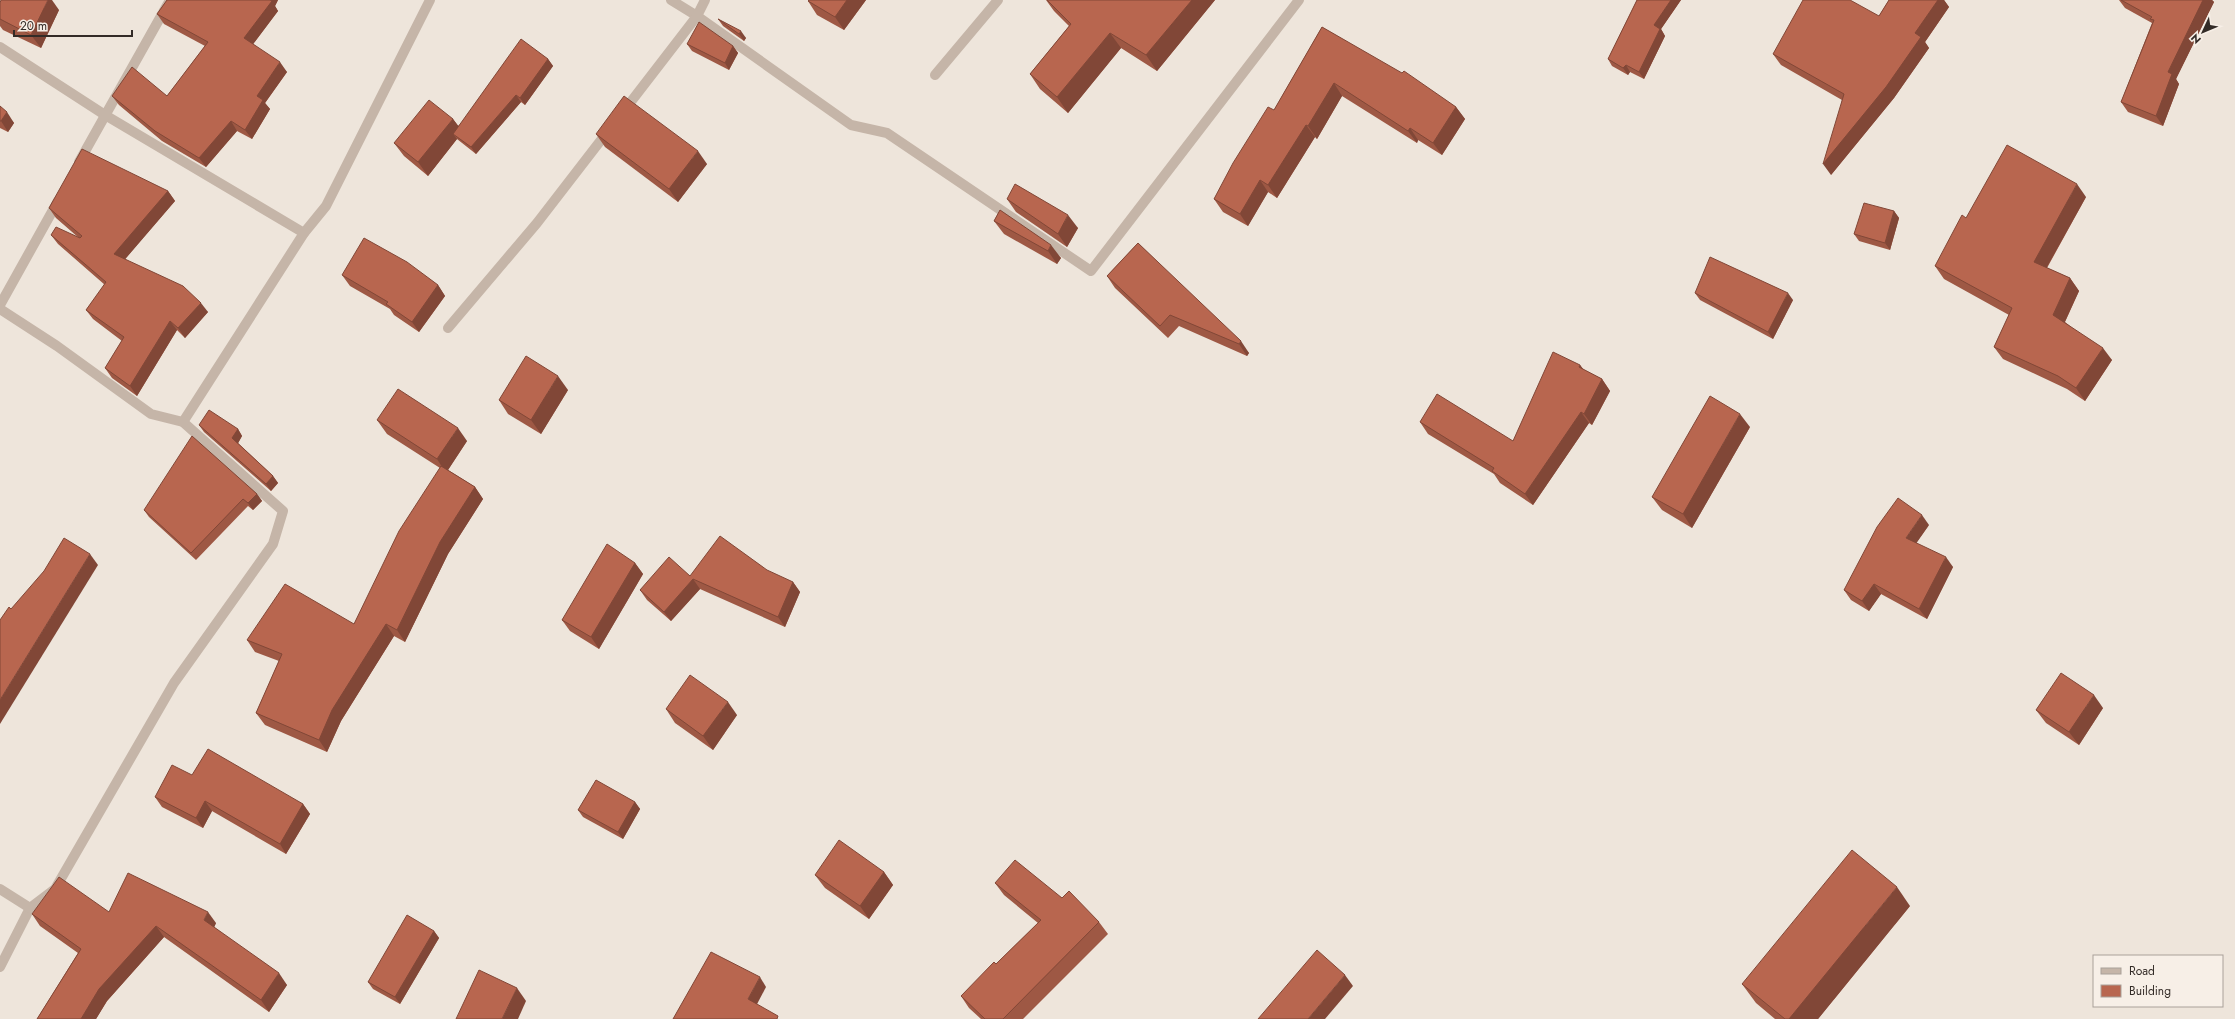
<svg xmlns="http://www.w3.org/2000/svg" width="2235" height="1019" font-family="Jost,sans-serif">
<rect width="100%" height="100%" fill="#eee5db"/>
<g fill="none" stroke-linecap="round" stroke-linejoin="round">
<g stroke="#c5b5a8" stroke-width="10">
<polyline points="671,0 697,16 851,125 887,133 1091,271 1299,0"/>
<polyline points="0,47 105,115 304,233"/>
<polyline points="935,75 998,0"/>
<polyline points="623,112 697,16 705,0"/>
<polyline points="79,162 170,0"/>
<polyline points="0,305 58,201"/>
<polyline points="0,309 57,346 151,414 183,422 283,511 273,544 174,683 55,889 30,908 0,967"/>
<polyline points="448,328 537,223 608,131"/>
<polyline points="183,422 304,233 326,206 430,0"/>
<polyline points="0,889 30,908"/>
</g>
</g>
<g fill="#9e5844">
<polygon points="167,0 278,0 275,6 278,11 253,44 287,72 265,103 270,109 252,139 237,131 206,167 162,141 119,105 112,96 167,96 205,46 164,24 157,14"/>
<polygon points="809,0 866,0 844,30 817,15 808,1"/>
<polygon points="1046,0 1215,0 1157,71 1121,48 1068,113 1040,89 1030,74 1069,26 1054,11"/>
<polygon points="1637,0 1681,0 1661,29 1665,36 1644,79 1630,72 1628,75 1612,66 1608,59"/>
<polygon points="1889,0 1944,0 1949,7 1925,42 1929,48 1894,98 1831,175 1842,100 1781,65 1773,54 1879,16"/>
<polygon points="2119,0 2212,0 2214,2 2176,79 2179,84 2163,126 2128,112 2121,102 2152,23 2125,8"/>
<polygon points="0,3 59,10 41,48 3,30 0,26"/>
<polygon points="718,19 746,38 744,41 723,26"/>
<polygon points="1322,27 1456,107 1465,119 1442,155 1418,140 1417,143 1342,96 1317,139 1315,137 1277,198 1268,192 1248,226 1223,212 1214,199 1274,110"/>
<polygon points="687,44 733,46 738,53 729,70 692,51"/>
<polygon points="548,59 553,66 525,105 521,102 476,154 457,139 428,176 404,156 394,143 453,119 458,126"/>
<polygon points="0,106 14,123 8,132 0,128"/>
<polygon points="596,134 707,164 678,202 605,147"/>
<polygon points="168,191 175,201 125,259 208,312 185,338 177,330 137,396 112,378 105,368 122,341 93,319 86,310 105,285 58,244 51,235 79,238 56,218 49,208"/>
<polygon points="2086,197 2047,268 2070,278 2079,291 2065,322 2112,360 2085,401 2067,389 2003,359 1994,347 2009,315 1944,279 1935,266 1966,218"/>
<polygon points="1007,199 1078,228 1067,247 1016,212"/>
<polygon points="1000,210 1061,258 1057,264 1004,234 994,221"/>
<polygon points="1894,211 1899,218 1890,250 1859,241 1854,234"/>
<polygon points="1138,243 1249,353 1247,356 1179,326 1168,338 1115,288 1107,276"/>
<polygon points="342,275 438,285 445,296 419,332 394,315 390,309 350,286"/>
<polygon points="1695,293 1793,300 1773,339 1700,300"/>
<polygon points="1580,365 1584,370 1602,379 1610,391 1592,425 1589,423 1533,505 1500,483 1494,474 1428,434 1420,422 1513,441"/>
<polygon points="568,390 541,434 508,414 499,400"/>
<polygon points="377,420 467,441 448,470 475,487 483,499 448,554 405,642 394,636 341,721 327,752 265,725 256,713 279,661 255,652 247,640 354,624 440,468 387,434"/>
<polygon points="199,425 238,429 242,436 238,443 273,476 278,483 271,491 204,432"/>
<polygon points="1750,427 1692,528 1662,510 1652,497"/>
<polygon points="257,494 262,501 253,510 248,506 196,560 149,517 144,510"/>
<polygon points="1929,525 1916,543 1953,567 1927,619 1881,594 1869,611 1851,600 1844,590"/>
<polygon points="635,563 643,574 599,649 570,631 562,620"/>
<polygon points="690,576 793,582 800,592 785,627 700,589 671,621 647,600 640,590"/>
<polygon points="2103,708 2079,745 2046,723 2036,710"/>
<polygon points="666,709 737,715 713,750 675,723"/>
<polygon points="192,775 303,804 310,814 286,854 212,811 203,828 162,807 155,797"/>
<polygon points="635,802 640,809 623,839 583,817 578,810"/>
<polygon points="884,872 893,885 869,919 825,888 815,875"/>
<polygon points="995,883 1062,898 1099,922 1108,934 1023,1019 981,1019 969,1008 961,996 996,964 1038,923 1004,895"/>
<polygon points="1910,906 1818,1019 1775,1019 1756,1003 1742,984"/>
<polygon points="109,912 216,923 214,927 287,985 269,1012 164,937 107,1001 96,1019 37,1019 78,953 40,926 32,914"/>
<polygon points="434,931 439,938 400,1004 373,989 368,982"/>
</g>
<g fill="#814737">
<polygon points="48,0 52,0 59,10 41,48 31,35"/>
<polygon points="269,0 278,0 275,6 278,11 251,47 244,38"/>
<polygon points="847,0 866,0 844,30 835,17"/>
<polygon points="1192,0 1215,0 1157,71 1146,55"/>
<polygon points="1671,0 1681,0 1661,29 1665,36 1644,79 1639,72 1654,25"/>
<polygon points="1938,0 1944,0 1949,7 1925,42 1929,48 1894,98 1831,175 1823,164"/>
<polygon points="2203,0 2212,0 2214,2 2176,79 2179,84 2163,126 2156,116 2168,72"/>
<polygon points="741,31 746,38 744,41 739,34"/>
<polygon points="1110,33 1121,48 1068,113 1057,97"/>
<polygon points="733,46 738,53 729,70 725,63"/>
<polygon points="548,59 553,66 525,105 520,98"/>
<polygon points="280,62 287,72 265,103 270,109 252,139 245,130 257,96"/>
<polygon points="1626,65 1630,72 1628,75 1623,68"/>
<polygon points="1334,83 1342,96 1317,139 1308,126"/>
<polygon points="516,95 521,102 476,154 471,147"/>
<polygon points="1456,107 1465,119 1442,155 1433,143"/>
<polygon points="7,112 14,123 8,132 1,121"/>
<polygon points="453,119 463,132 453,134 457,139 428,176 418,162"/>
<polygon points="231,121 237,131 206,167 199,158"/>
<polygon points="1306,125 1315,137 1277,198 1268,185"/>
<polygon points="1410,128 1418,140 1417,143 1408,131"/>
<polygon points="698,151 707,164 678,202 669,189"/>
<polygon points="1260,180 1268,192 1248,226 1240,214"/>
<polygon points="2077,184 2086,197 2043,274 2034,262"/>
<polygon points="168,191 175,201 121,264 114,254"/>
<polygon points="1894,211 1899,218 1890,250 1885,243"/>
<polygon points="1068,215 1078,228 1067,247 1058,234"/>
<polygon points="1051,245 1061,258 1057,264 1048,251"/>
<polygon points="2070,278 2079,291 2062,328 2053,315"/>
<polygon points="438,285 445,296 419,332 412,322"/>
<polygon points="1788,293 1793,300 1773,339 1768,332"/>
<polygon points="201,303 208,312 185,338 178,328"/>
<polygon points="170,321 177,330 137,396 130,386"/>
<polygon points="1241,341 1249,353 1247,356 1239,344"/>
<polygon points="2103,348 2112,360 2085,401 2076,388"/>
<polygon points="1580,365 1588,376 1579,367"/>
<polygon points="558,376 568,390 541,434 531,420"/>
<polygon points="1602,379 1610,391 1592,425 1584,414"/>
<polygon points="1581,412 1589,423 1533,505 1525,494"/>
<polygon points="1740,414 1750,427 1692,528 1683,514"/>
<polygon points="458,428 467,441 446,473 437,459"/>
<polygon points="238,429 242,436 237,445 232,438"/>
<polygon points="273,476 278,483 271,491 266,484"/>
<polygon points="475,487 483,499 448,554 405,642 397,630 440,542"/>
<polygon points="257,494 262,501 253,510 248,503"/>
<polygon points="1922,515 1929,525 1913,548 1906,538"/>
<polygon points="90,554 98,565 0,724 0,700"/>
<polygon points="1946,557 1953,567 1927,619 1919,609"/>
<polygon points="635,563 643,574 599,649 591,637"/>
<polygon points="693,579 700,589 671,621 664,612"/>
<polygon points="793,582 800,592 785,627 778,617"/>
<polygon points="1874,584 1881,594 1869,611 1862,601"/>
<polygon points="386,624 394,636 341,721 327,752 319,740 332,710"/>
<polygon points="2094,695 2103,708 2079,745 2069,732"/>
<polygon points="728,702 737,715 713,750 703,736"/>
<polygon points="205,801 212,811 203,828 196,818"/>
<polygon points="635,802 640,809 623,839 618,832"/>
<polygon points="303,804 310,814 286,854 280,844"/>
<polygon points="884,872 893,885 869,919 860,906"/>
<polygon points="1897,887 1910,906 1818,1019 1789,1019"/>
<polygon points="208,912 216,923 212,932 204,920"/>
<polygon points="156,926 164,937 107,1001 96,1019 81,1019 99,989"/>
<polygon points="434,931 439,938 400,1004 395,997"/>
<polygon points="279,973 287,985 269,1012 261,1000"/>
<polygon points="1345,975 1353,986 1325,1019 1308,1019"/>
<polygon points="760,977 766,987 755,1008 748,999"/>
<polygon points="517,988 526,1001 518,1019 502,1019"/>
</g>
<g fill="#b8664f" stroke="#814737">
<polygon points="1,0 48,0 31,35 0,19 0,3"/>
<polygon points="167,0 270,0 272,1 244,38 280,62 257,96 263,100 245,130 231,121 199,158 155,131 112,96 132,67 167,96 208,42 157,14"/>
<polygon points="809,0 847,0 835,17 808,1"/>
<polygon points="1047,0 1192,0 1146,55 1110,33 1057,97 1030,74 1071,24"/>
<polygon points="1637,0 1671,0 1654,25 1660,29 1639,72 1626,65 1623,68 1608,59"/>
<polygon points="1803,0 1850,0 1879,16 1889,0 1938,0 1915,33 1921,37 1886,87 1823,164 1844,94 1773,54"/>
<polygon points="2121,0 2203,0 2168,72 2172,74 2156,116 2121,102 2154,20 2150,19 2152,17"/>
<polygon points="718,19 741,31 739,34"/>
<polygon points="699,22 733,46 725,63 687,44"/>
<polygon points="1322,27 1402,73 1404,71 1456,107 1433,143 1410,128 1408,131 1334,83 1308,126 1306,125 1268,185 1260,180 1240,214 1214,199 1233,163 1268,107 1274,110"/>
<polygon points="521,39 548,59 520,98 516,95 471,147 453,134"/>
<polygon points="624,96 698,151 669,189 596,134"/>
<polygon points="429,100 453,119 418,162 394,143"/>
<polygon points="0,106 7,112 1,121 0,121"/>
<polygon points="2007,145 2077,184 2034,262 2070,278 2053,315 2103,348 2076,388 2058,376 1994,347 2012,308 1935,266 1962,215 1966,218"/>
<polygon points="82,149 168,191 114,254 183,286 201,303 178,328 170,321 130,386 105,368 124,337 86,310 106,282 51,235 56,227 80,238 82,236 49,208"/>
<polygon points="1015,184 1068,215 1058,234 1007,199"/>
<polygon points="1864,203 1894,211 1885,243 1854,234"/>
<polygon points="1000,210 1051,245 1048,251 994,221"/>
<polygon points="364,238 407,262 438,285 412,322 386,304 388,302 342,275"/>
<polygon points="1138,243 1241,341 1239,344 1170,315 1160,326 1107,276"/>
<polygon points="1710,257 1788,293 1768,332 1695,293"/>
<polygon points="1553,352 1580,365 1579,367 1602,379 1584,414 1581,412 1525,494 1492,471 1494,468 1420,422 1437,394 1513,441"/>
<polygon points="526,356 558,376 531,420 499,400"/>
<polygon points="398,389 458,428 437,459 377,420"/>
<polygon points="1710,396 1740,414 1683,514 1652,497"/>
<polygon points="209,410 238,429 232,438 273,476 266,484 199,425"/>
<polygon points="192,436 257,494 248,503 243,499 191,553 144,510"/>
<polygon points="441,466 475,487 440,542 397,630 386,624 332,710 319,740 256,713 282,654 247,640 285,584 354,624 399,531"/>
<polygon points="1898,498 1922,515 1906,538 1946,557 1919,609 1874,584 1862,601 1844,590 1877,527"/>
<polygon points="720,536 767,570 793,582 778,617 693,579 664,612 640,590 669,557 690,576"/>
<polygon points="64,538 90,554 0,700 0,620 9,607 11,609 44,571"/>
<polygon points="607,544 635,563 591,637 562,620"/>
<polygon points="2061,673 2094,695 2069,732 2036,710"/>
<polygon points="690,675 728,702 703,736 666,709"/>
<polygon points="208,749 303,804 280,844 205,801 196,818 155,797 172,765 192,775"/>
<polygon points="596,780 635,802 618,832 578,810"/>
<polygon points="839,840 884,872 860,906 815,875"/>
<polygon points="1852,850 1897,887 1789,1019 1785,1019 1742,984"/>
<polygon points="1015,860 1062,898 1069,891 1099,922 1003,1019 985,1019 961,996 994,962 996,964 1041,920 995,883"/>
<polygon points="128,873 208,912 204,920 279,973 261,1000 156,926 99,989 81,1019 37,1019 81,949 32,914 59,877 109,912"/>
<polygon points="407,915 434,931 395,997 368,982"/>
<polygon points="1317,950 1345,975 1308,1019 1258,1019"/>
<polygon points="711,952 760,977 748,999 778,1016 777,1019 673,1019"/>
<polygon points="479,970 517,988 502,1019 456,1019"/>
</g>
<rect x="2093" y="955" width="130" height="52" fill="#f7efe7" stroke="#a9a19a"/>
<rect x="2101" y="968" width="20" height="6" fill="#c5b5a8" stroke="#a9a19a"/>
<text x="2129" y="975" font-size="12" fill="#332b27">Road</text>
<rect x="2101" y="985" width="20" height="12" fill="#b8664f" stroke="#a9a19a"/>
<text x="2129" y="995" font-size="12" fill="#332b27">Building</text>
<g transform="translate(2203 32) rotate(226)" stroke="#f7efe7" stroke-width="3" paint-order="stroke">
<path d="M0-3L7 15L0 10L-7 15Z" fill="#332b27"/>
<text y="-6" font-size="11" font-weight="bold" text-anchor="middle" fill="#332b27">N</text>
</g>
<path d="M14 30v6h118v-6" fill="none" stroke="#332b27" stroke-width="2"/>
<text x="20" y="30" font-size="12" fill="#332b27" stroke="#f7efe7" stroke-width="3" paint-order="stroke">20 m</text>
</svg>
